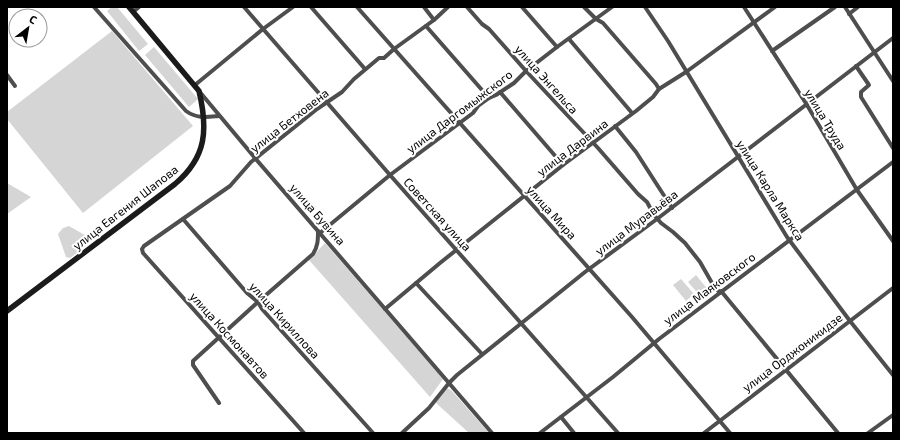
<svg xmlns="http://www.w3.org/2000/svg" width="900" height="440" font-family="'Exo 2',sans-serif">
<rect width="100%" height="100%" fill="#fff"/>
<g fill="#d5d5d5">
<polygon points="112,7 117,7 148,44 139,51 107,11"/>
<polygon points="112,31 193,126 83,213 7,119 7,112"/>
<polygon points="154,47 198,99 189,107 145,55"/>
<polygon points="7,183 31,197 7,214"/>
<polygon points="69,226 90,238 90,243 70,258 66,257 58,234 63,228"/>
<polygon points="325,243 443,379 430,397 309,260"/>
<polygon points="696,275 709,291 701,297 688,282"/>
<polygon points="681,279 694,294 686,301 673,285"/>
<polygon points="446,388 451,390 489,433 469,433 435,402"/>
</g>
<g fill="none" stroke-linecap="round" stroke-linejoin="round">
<g stroke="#4e4e4e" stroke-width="4">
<path d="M94 7 186 111C197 119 207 117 219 116"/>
<polyline points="244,7 390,175 618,433"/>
<polyline points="311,7 365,69"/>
<polyline points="357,7 632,317 730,433"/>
<polyline points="424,7 434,20"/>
<polyline points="467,7 482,24 489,29 526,71 598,148 638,194 647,202 654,215 661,223 673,232 685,243 700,262 712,283 720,293"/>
<polyline points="522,7 557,47"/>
<polyline points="584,7 596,19 603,23 656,84 659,89"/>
<polyline points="645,7 668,41 787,237 850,321 893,375"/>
<polyline points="744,7 807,105 857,190 893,241"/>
<polyline points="845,7 893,81"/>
<polyline points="133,12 139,7"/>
<polyline points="849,14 858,7"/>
<polyline points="426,26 489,98"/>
<polyline points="569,39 632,113"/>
<polyline points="772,51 835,7"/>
<polyline points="856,66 869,85 861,92 861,97 893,148"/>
<polyline points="7,75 15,86"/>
<polyline points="195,85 263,29 293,7"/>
<polyline points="199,91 255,158 492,433"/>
<polyline points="500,92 563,165"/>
<polyline points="615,126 636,152 672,208"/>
<polyline points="183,219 247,293 258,302 262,309 373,433"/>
<polyline points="320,233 390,175 473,113 478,106 489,98 496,95 514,83 526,71 557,47 612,7"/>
<polyline points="416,283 482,354"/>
<polyline points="721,291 838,433"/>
<polyline points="385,309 440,263 563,165 636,111 653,97 659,89 686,72 775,7"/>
<path d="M219 403 193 365V361L258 302 313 254C318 246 318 240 318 231"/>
<polyline points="561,417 574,433"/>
<polyline points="304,433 143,253 142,249 144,246 230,186 251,162 317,109 342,92 354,79 379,58 384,58 394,49 434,20 448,7"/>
<polyline points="402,433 429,408 449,383 457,375 585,272 657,219 893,38"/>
<polyline points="540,433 613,377 659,339 893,162"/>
<polyline points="704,433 893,288"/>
<polyline points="868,433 893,415"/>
</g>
<path stroke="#1b1b1b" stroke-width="5.5" d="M7 311 175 184C207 157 208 129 199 91L129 7"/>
</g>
<g text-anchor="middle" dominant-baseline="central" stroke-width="4" stroke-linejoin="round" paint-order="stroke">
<g font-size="12" fill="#000" stroke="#fff">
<text transform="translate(547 79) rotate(48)">улица Энгельса</text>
<text transform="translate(459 111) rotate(-37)">улица Даргомыжского</text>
<text transform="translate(826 119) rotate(59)">улица Труда</text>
<text transform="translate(289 120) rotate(-38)">улица Бетховена</text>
<text transform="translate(572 147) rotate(-37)">улица Дарвина</text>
<text transform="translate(771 190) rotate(58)">улица Карла Маркса</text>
<text transform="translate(125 207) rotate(-38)">улица Евгения Шапова</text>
<text transform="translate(552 212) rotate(48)">улица Мира</text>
<text transform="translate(318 214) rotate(49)">улица Бувина</text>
<text transform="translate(438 214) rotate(48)">Советская улица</text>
<text transform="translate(636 222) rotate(-37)">улица Муравьёва</text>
<text transform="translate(709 288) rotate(-37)">улица Маяковского</text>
<text transform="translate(285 320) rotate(48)">улица Кириллова</text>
<text transform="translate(230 335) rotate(48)">улица Космонавтов</text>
<text transform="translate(792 352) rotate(-37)">улица Орджоникидзе</text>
</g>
</g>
<rect width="900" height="440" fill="none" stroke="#000000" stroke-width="16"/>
<g transform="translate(28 28) rotate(31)"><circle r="19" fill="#ffffff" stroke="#999999"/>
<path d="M0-3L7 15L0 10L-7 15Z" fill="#000000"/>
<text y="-6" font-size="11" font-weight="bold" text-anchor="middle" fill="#000000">С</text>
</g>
</svg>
